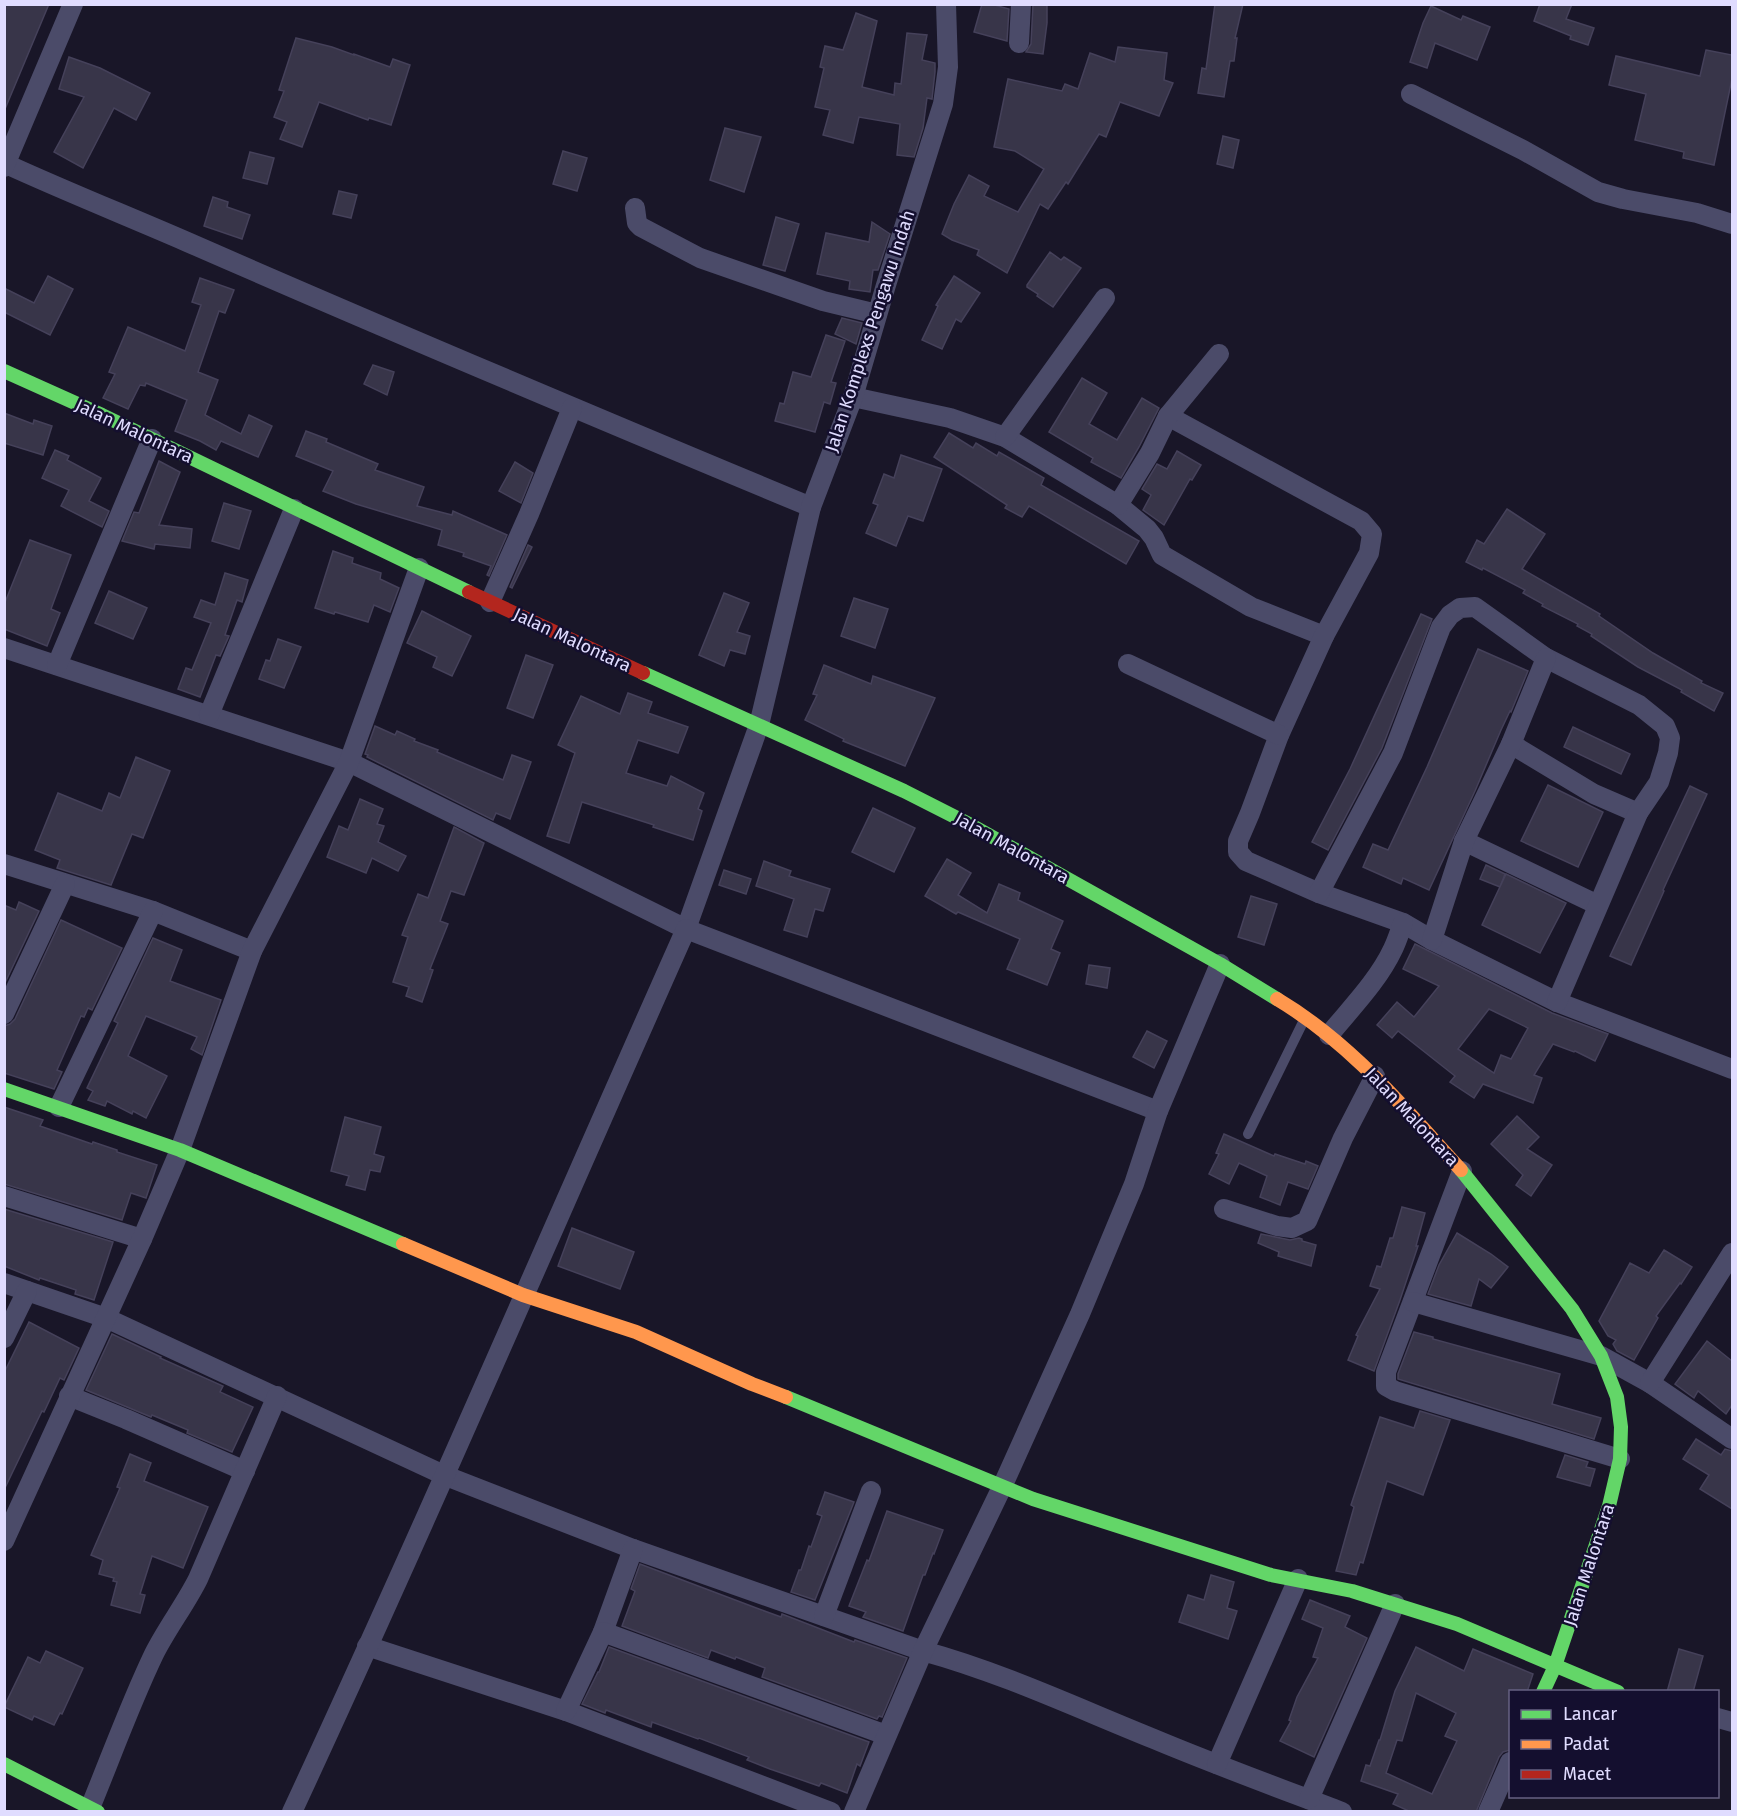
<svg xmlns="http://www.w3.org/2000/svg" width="1737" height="1816" font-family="'Fira Sans',sans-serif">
<rect width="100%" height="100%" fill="#191628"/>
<g fill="#383549" stroke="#45415a" stroke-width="1.5" fill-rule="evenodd">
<polygon points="4,4 49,4 5,109 4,109"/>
<polygon points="982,4 991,4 1009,9 1007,41 974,32"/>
<polygon points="1033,4 1047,4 1047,23 1043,54 1026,52 1031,44"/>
<polygon points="1215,4 1243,4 1235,38 1237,38 1234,61 1230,61 1224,97 1198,93 1202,68 1206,69"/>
<polygon points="1540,4 1572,4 1566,19 1594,28 1588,45 1570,39 1571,36 1534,21"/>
<polygon points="1431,6 1461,20 1463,16 1490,27 1477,60 1435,43 1427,68 1410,62 1423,23"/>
<polygon points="856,13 877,21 862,87 894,95 895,83 901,84 907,33 927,35 922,60 935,63 935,72 932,99 927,98 923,128 914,157 897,155 900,124 859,117 853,143 823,135 830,110 815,107 824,68 820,67 825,46 843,50"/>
<polygon points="296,38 332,47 354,55 354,54 390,67 393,59 410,65 391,125 369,118 368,120 319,102 302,147 280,139 287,122 274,117 284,91 279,90"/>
<polygon points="1118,47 1167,53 1164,80 1173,83 1159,116 1120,102 1106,137 1099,134 1068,184 1066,182 1048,209 1040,204 1007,273 977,255 979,250 952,240 942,234 954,204 969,175 989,186 984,196 1018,212 1044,169 1015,151 994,147 1008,79 1062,91 1065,84 1078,89 1090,53 1115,62"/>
<polygon points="1706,50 1732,55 1732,79 1714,165 1683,158 1684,152 1635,140 1646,94 1609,85 1616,56 1700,76"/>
<polygon points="69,57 100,68 150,93 136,120 114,108 83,168 54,152 84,97 59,89"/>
<polygon points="725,128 761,137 744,192 710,180"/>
<polygon points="1223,136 1239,140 1233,168 1217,164"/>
<polygon points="563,151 587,158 577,191 553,184"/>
<polygon points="250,152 274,158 267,184 243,178"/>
<polygon points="339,191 357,195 351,218 333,214"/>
<polygon points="213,197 228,202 227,207 250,215 242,239 204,226"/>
<polygon points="776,217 799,224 785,271 763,265"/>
<polygon points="872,222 890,234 878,270 873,270 870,292 849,289 850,281 817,274 826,233 869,242"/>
<polygon points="1050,252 1061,260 1064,257 1081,268 1053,307 1037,296 1038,294 1027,287 1027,285"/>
<polygon points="48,276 73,289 50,335 4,312 4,288 34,303"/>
<polygon points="954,276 980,293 961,322 956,319 942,349 922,340 938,306 936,305"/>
<polygon points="200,278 234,290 225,313 219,311 198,372 218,380 205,415 241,434 249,415 272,426 258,457 221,441 216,450 200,441 175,431 187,400 146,383 145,386 140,385 128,409 103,398 115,374 109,372 128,327 185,351 201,305 192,302"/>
<polygon points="842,318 862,323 856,344 835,334"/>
<polygon points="826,335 845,341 831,382 836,383 830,404 824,402 815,432 775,421 780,403 784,404 793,372 811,377"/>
<polygon points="373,365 394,372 387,395 364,384"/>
<polygon points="1082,378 1107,393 1089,424 1117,440 1142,398 1159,408 1139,447 1121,478 1091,462 1093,458 1049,432"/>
<polygon points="4,413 33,424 34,420 52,426 43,455 4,443"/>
<polygon points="306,431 327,439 326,442 378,464 375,470 424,487 417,506 452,515 453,511 507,535 489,576 487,575 491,566 463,556 464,553 438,545 442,530 356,504 323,491 333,471 296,456"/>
<polygon points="949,433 973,448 976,443 997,456 999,452 1044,478 1041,485 1139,541 1126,564 1029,506 1022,517 1005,508 1007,505 934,457"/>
<polygon points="55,450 69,456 67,460 101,478 89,501 109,511 102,527 61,506 69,490 42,478"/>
<polygon points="1177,451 1201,465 1192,480 1190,479 1164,525 1143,510 1151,495 1142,489 1157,464 1167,469"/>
<polygon points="901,455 942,469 923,521 908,516 896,546 866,533 878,505 873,503 884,474 894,478"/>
<polygon points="159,461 180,472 159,525 192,529 190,548 155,544 154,549 122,541 134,512 139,513"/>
<polygon points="515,462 533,473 521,503 499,491"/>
<polygon points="224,503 251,511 239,549 212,541"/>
<polygon points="1507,509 1545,534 1522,569 1600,614 1599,616 1653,653 1702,681 1701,683 1723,693 1714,711 1681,692 1682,690 1638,667 1591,636 1592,634 1577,626 1578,624 1542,606 1543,604 1523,593 1525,590 1483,568 1482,570 1466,562 1477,540 1484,544"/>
<polygon points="30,540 71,555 51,609 60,613 47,646 4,629 4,605"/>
<polygon points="528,545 532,547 512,588 510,587"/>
<polygon points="333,551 353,558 352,563 381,573 380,579 399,588 390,612 374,605 368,622 335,612 334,614 315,608"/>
<polygon points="225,573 248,580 242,602 237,600 225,635 229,636 220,656 216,655 200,697 178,689 186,668 192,670 211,623 194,617 201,600 215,605"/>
<polygon points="109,591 147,608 133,639 95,623"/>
<polygon points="724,593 749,603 737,632 750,636 745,654 730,650 724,666 699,655"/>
<polygon points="854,598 888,609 875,648 841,636"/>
<polygon points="422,611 471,636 452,676 433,667 437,657 407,643"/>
<polygon points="1421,614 1432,619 1382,748 1328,850 1312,842 1350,769"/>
<polygon points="278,639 301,647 284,688 259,679 266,660 270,661"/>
<polygon points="1478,649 1528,671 1511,712 1510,711 1501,730 1475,791 1429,890 1403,878 1401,884 1363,867 1373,844 1388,850 1427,767"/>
<polygon points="526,655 553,665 533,718 507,708"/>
<polygon points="824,665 871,684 873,676 935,698 905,766 843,741 844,739 805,720 817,695 813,694"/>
<polygon points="628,693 652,702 648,713 688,727 678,753 638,740 626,773 667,786 671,776 704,793 698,809 702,811 693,840 653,827 654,825 582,802 569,843 547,836 575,753 558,745 581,696 620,714"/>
<polygon points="375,726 395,735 397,731 415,739 414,741 438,750 437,752 503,780 512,755 531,762 510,819 496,813 493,820 367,757 368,755 365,754"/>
<polygon points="1573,727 1630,754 1621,774 1564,747"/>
<polygon points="136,757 170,771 143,838 132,834 111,885 57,868 60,860 35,850 58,793 102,811 109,793 120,798"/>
<polygon points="1548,785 1603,812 1578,867 1521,841"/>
<polygon points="1690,786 1707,794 1663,890 1664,891 1631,965 1610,956"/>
<polygon points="360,799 383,809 377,824 384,826 378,842 406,856 398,871 372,858 366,873 327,857 339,826 348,830"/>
<polygon points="873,808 915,828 894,872 852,852"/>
<polygon points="454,827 484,843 464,895 451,891 440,921 448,924 430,969 433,970 422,1002 406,996 409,987 393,982 408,937 402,935 418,894 428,898"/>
<polygon points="947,859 971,873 958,895 987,913 999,884 1020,893 1018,900 1063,921 1051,949 1060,953 1047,985 1007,969 1020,939 958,912 956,914 925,896"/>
<polygon points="764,861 791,871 789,876 830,889 823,911 815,909 807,937 784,930 794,899 756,886"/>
<polygon points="1486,865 1505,874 1500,887 1480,879"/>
<polygon points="724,870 751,879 746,894 719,885"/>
<polygon points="1506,874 1566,903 1540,953 1482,925"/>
<polygon points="1251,896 1277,904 1264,945 1238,937"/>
<polygon points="19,902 39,911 4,985 4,905 16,910"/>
<polygon points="61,920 122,948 92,1010 88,1008 84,1017 81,1016 57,1070 62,1072 54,1089 4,1073 4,1026 10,1024 15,1019"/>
<polygon points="153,938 182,950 170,981 221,1000 202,1055 191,1049 197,1037 146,1016 128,1056 167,1076 146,1118 133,1111 132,1114 107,1101 105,1106 88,1100 93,1091 87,1088 118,1023 114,1021"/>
<path d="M1415 944 1552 1013 1608 1034 1595 1061 1575 1051 1574 1052 1553 1044 1534 1075 1542 1078 1533 1103 1483 1084 1474 1098 1450 1082 1455 1076 1398 1031 1392 1038 1377 1025 1397 1002 1414 1017 1439 986 1403 969ZM1489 1009 1528 1028 1511 1059 1501 1055 1494 1073 1458 1049Z"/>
<polygon points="1089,965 1110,968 1107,988 1086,984"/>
<polygon points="1147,1031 1167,1041 1154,1068 1133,1057"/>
<polygon points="4,1107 43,1120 40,1126 92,1144 93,1142 117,1150 117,1152 157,1165 146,1198 131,1193 122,1220 4,1184"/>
<polygon points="1517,1116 1539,1137 1527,1149 1552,1165 1531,1196 1516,1185 1523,1175 1491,1144"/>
<polygon points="345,1117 381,1127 374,1154 384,1157 380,1172 370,1170 365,1190 346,1185 349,1176 331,1171"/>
<polygon points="1224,1134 1274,1156 1275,1154 1305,1164 1306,1161 1318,1166 1308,1189 1288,1182 1280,1205 1260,1197 1267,1176 1239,1163 1229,1184 1209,1174 1219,1154 1216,1153"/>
<polygon points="1402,1207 1425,1213 1416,1246 1418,1246 1400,1300 1374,1371 1348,1360 1358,1336 1356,1335 1380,1289 1370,1286 1377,1266 1381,1267 1390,1238 1393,1238"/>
<polygon points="4,1209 113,1242 94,1300 75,1294 76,1290 40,1278 39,1280 4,1266"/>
<polygon points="572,1228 634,1252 620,1289 558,1266"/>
<polygon points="1457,1233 1491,1254 1508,1267 1491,1288 1479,1279 1471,1306 1428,1294 1439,1265"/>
<polygon points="1261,1234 1290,1240 1299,1238 1302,1239 1302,1241 1316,1245 1311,1266 1278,1256 1279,1252 1258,1243"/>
<polygon points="1664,1250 1692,1267 1681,1284 1680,1283 1656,1316 1658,1318 1634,1360 1617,1351 1613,1344 1616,1340 1608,1336 1599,1321 1630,1263 1649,1273"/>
<polygon points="29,1322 79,1348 64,1380 60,1378 44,1412 42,1411 4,1490 4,1373"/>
<polygon points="1414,1332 1433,1337 1433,1339 1560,1374 1552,1404 1601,1418 1594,1439 1398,1379 1398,1374"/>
<polygon points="112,1334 161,1357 160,1358 223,1386 220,1392 253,1407 232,1452 187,1433 188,1430 152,1415 151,1417 86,1390"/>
<polygon points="1707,1341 1732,1361 1732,1405 1726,1414 1698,1391 1694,1398 1675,1384"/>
<polygon points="1420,1411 1450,1420 1423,1495 1387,1481 1363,1563 1360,1562 1356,1575 1336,1571 1354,1507 1351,1505 1380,1417 1414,1428"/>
<polygon points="1696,1439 1721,1455 1725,1449 1732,1451 1732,1509 1700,1489 1709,1475 1683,1459"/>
<polygon points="130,1454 151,1463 144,1481 208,1507 183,1568 152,1556 140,1594 145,1595 140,1613 111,1605 117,1582 113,1581 114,1578 99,1574 103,1560 91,1555 120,1488 117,1487"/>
<polygon points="1565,1455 1588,1462 1586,1467 1595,1469 1590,1486 1557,1477"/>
<polygon points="825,1492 854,1502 815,1600 791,1592 799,1570 801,1570 809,1546 811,1547 822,1516 817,1514"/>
<polygon points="887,1511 943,1530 934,1554 933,1553 925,1575 923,1575 903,1631 863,1617 866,1612 849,1606 867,1560 869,1561"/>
<polygon points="640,1564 759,1609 781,1617 782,1614 854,1642 855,1640 907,1658 882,1717 879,1716 877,1719 762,1677 765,1668 736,1657 735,1659 711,1650 708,1658 622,1626 635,1591 631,1589"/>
<polygon points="1211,1575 1234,1582 1227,1608 1237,1611 1228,1639 1179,1622 1188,1595 1204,1600"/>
<polygon points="1310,1600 1350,1616 1345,1627 1367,1638 1314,1757 1280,1741 1291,1721 1289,1720 1297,1697 1318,1658 1313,1657 1323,1628 1302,1619"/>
<polygon points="609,1647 869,1742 860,1766 857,1764 847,1793 821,1783 819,1786 770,1769 747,1760 749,1757 699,1738 698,1739 652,1722 651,1727 606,1710 605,1713 582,1704 598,1672 599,1672"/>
<path d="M1416 1647 1464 1671 1473 1649 1533 1674 1527 1692H1510V1750L1503 1752 1499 1757 1476 1812H1411L1393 1804 1398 1794 1361 1781 1366 1765 1370 1766 1379 1740H1380L1395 1691ZM1416 1693 1456 1713 1445 1736 1457 1741 1432 1794 1386 1773 1397 1740 1402 1741Z"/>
<polygon points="1679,1649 1703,1656 1693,1692 1667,1692"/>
<polygon points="46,1651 83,1668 62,1714 60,1713 54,1725 34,1716 32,1720 4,1707 28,1657 40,1663"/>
</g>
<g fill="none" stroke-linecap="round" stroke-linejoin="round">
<polyline stroke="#4b4b69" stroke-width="10" points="1248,1134 1306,1016"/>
<g stroke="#4b4b69" stroke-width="20">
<polyline points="1019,43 1021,4"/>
<polyline points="1411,94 1523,150 1598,192 1623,199 1697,213 1732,224"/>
<path d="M6 164C65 191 125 215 185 241 393 332 602 420 811 507"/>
<polyline points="4,167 73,4"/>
<polyline points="635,208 637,223 641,227 700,258 823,301 877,314"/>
<polyline points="853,397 950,418 1005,437 1118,505 1147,529 1154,538 1162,555 1251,607 1324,636"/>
<polyline points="1168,416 1361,521 1372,534 1369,553 1324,636 1279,735 1250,813 1238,841 1238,852 1246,861 1319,893 1403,923 1432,940 1557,1002 1732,1069"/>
<polyline points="1005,437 1105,298"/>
<polyline points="1118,505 1150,453 1168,416 1219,354"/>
<polyline points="490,602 529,514 572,408"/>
<polyline points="4,648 349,762 686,929 759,725 811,507 853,397 886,285 943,104 948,67 946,4"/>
<polyline points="1128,664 1279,735"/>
<polyline points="57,665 152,439"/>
<polyline points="209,715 294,509"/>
<polyline points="1511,744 1594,794 1638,813"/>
<polyline points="1464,841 1598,905"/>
<polyline points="4,864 153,911 252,951"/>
<polyline points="1319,893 1393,753 1441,627 1450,615 1460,608 1475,607 1546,658 1639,705 1665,726 1670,738 1668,753 1659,782 1638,813 1557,1002"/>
<polyline points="1432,940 1464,841 1511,744 1546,658"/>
<polyline points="4,1014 65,884"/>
<path d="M1329 1035C1351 1008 1378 981 1393 949 1397 941 1400 931 1403 923"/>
<polyline points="59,1107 153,911"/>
<polyline points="1462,1171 1386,1372 1386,1386 1395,1391 1620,1459"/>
<polyline points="4,1196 142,1239"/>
<polyline points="1224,1209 1277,1226 1292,1228 1307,1221 1343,1138 1375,1076"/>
<path d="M4 1283 106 1318 446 1476 633 1549 923 1651C1003 1673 1077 1708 1154 1739 1216 1765 1279 1788 1342 1812"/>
<polyline points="1413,1302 1601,1356 1650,1383 1732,1439"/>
<polyline points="4,1338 27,1291"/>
<polyline points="1650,1383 1732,1253"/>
<polyline points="69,1396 126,1419 245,1471"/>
<polyline points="4,1541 142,1239 180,1150 252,951 349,762 419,568"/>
<polyline points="824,1616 871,1491"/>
<polyline points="603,1632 633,1549"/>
<polyline points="367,1646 566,1711 831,1812"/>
<polyline points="566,1711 603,1632 886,1735"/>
<polyline points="1718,1718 1732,1722"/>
<polyline points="1217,1764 1298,1579"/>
<polyline points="1309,1799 1395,1604"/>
<path d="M90 1808C111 1757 130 1704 154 1654 167 1628 185 1605 198 1579L277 1396"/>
<path d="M292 1812C428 1519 555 1223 686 929L1158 1111"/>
<polyline points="854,1812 923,1651 1002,1487 1080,1314 1134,1184 1158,1111 1220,964"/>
<polyline points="1488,1812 1510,1762"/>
</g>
<g stroke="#63d668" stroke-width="14">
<polyline points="4,371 102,415 469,592"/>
<polyline points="643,673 904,791 971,825 1220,964 1277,999"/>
<polyline points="4,1089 180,1150 403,1244"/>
<polyline points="1461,1170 1572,1309 1601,1356 1617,1397 1621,1427 1620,1459 1609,1506 1555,1666 1543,1692"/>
<polyline points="786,1397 1033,1499 1271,1575 1352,1591 1457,1624 1618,1692"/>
<polyline points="4,1764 98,1812"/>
</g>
<g stroke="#ff974d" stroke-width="14">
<path d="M1277 999C1351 1043 1404 1108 1461 1170"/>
<polyline points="403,1244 523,1295 636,1332 752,1384 786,1397"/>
</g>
<polyline stroke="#b3261e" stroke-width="14" points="469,592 643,673"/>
</g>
<g text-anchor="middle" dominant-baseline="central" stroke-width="5" stroke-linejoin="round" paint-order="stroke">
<g font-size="18" fill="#e0dcff" stroke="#140f2f">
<text transform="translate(870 331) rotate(-72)">Jalan Komplexs Pengawu Indah</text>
<text transform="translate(134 431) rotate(25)">Jalan Malontara</text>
<text transform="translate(572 640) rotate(25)">Jalan Malontara</text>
<text transform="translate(1012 848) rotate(29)">Jalan Malontara</text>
<text transform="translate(1412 1117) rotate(47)">Jalan Malontara</text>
<text transform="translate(1589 1565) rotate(-72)">Jalan Malontara</text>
</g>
</g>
<rect width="1737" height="1816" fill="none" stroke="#e0dcff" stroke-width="12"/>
<rect x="1509" y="1690" width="210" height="108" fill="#140f2f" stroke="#666182" stroke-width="1.5"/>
<rect x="1521" y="1710" width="30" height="9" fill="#63d668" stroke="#666182" stroke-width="1.5"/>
<text x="1563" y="1720" font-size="18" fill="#e0dcff">Lancar</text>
<rect x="1521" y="1740" width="30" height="9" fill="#ff974d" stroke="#666182" stroke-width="1.5"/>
<text x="1563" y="1750" font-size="18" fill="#e0dcff">Padat</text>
<rect x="1521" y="1770" width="30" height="9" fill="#b3261e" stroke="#666182" stroke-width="1.5"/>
<text x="1563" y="1780" font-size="18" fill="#e0dcff">Macet</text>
</svg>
